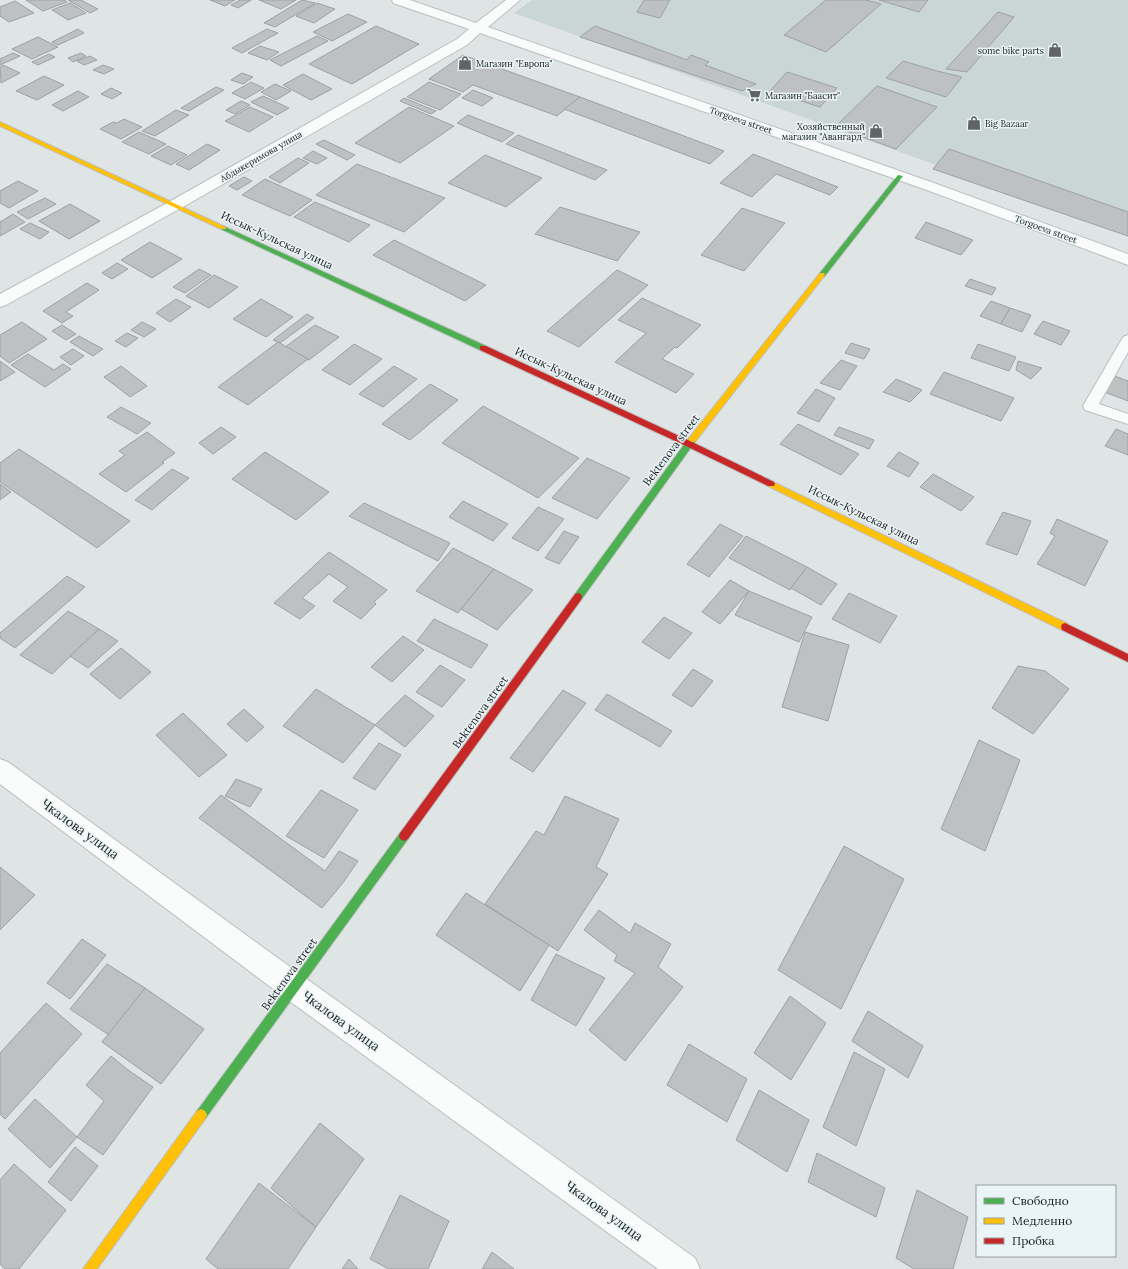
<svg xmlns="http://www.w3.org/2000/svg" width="1128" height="1269" font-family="Lora,serif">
<rect width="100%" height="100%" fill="#dfe4e5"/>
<polygon fill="#cad5d6" points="532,0 1128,0 1128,234 514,13"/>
<g fill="#bdc1c2" stroke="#9ea1a2">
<polygon points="26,0 65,0 67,2 43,11"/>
<polygon points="68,0 81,0 98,9 90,13"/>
<polygon points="210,0 235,0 225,6"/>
<polygon points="240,0 251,0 238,8 231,5"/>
<polygon points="259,0 296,0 281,9"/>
<polygon points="302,0 315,3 275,27 264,23"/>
<polygon points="644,0 670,0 660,18 637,12"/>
<polygon points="826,0 866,0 881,4 826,52 784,35"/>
<polygon points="879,0 928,0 919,12"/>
<polygon points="15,1 34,13 9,22 0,16 0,7"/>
<polygon points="70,3 86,13 68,20 52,10"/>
<polygon points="317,3 335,9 314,23 296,16"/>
<polygon points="998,12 1014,17 967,72 946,69"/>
<polygon points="348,14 367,22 332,41 313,32"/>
<polygon points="376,26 419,44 352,84 309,64"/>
<polygon points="595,26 687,60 691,55 709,62 705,65 756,84 742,91 580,37"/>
<polygon points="78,29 84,33 58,45 52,42"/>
<polygon points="267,29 278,33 242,53 232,48"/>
<polygon points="317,36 328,41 281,66 270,60"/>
<polygon points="38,37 58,47 32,59 12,49"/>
<polygon points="260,46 279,52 267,60 248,53"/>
<polygon points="13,53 20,56 0,65 0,59"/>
<polygon points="81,53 86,56 73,62 68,58"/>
<polygon points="49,54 55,57 38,65 32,62"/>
<polygon points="463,55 580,97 557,116 473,85 463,92 429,79"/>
<polygon points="90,56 97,60 84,65 77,61"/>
<polygon points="903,61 937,71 962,77 946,97 886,78"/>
<polygon points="3,65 20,73 1,83 0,67"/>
<polygon points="103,65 114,69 104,74 93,70"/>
<polygon points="787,72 837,88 820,107 770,91"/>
<polygon points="242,73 253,77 243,84 231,80"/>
<polygon points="303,74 332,89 311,100 283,85"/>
<polygon points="44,76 64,85 37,100 16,91"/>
<polygon points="251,82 264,88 245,99 232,93"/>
<polygon points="429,82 461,94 440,110 407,97"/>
<polygon points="275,84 291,91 276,100 261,92"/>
<polygon points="877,86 937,107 896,149 835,127"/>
<polygon points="216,87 224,90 189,111 181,108"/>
<polygon points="111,88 122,93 112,99 101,94"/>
<polygon points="473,90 493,98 482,106 462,98"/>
<polygon points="78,91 89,97 63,111 52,105"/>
<polygon points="263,96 289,108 277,115 251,102"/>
<polygon points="580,97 724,151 710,164 564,109"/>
<polygon points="404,98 436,111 431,114 400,101"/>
<polygon points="241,101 250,105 235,114 226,110"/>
<polygon points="250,107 273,117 249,132 225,121"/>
<polygon points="409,107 454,126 400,163 355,143"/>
<polygon points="176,110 189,115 155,136 142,131"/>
<polygon points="468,115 514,133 502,142 457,123"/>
<polygon points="124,119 142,127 121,139 100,129 113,122 117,123"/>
<polygon points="139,132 166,144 149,154 122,142"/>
<polygon points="518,135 607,170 595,180 506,144"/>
<polygon points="324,140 355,155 347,160 316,144"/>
<polygon points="207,144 220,150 189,170 176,164"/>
<polygon points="168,146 187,155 171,165 151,156"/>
<polygon points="949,149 1128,212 1128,236 933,169"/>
<polygon points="313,151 327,158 317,164 303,158"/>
<polygon points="753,154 838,187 830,195 776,174 752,197 720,183"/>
<polygon points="485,155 542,178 506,207 448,183"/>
<polygon points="298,158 309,163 280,183 269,177"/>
<polygon points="357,164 445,198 404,232 316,195"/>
<polygon points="244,177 252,181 237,190 229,186"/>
<polygon points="265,179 312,200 290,216 242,195"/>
<polygon points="18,181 38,191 9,208 0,203 0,191"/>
<polygon points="45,198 56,204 28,219 17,212"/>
<polygon points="315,202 370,225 349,242 294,217"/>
<polygon points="70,204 100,221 69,239 39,221"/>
<polygon points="560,207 640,232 617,261 535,234"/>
<polygon points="742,208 785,223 744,271 701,255"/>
<polygon points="13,214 25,222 0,236 0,222"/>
<polygon points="926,222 973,240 961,255 915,238"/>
<polygon points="30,223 49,232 40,239 20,229"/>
<polygon points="394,240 486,285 465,301 373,255"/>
<polygon points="150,242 182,259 152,278 121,260"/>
<polygon points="117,263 128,269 112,279 102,273"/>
<polygon points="199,269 211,275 185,293 173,287"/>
<polygon points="617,270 648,285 579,347 547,331"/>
<polygon points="214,275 238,287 209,308 186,296"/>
<polygon points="970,279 996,288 992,295 965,286"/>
<polygon points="87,283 99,290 66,312 73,316 62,323 43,311"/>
<polygon points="642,298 701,325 677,348 675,347 662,359 694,374 676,393 615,362 646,333 618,320"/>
<polygon points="176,299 191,307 170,322 156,313"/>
<polygon points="261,299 293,317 266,337 233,319"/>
<polygon points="991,301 1010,308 1001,324 980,316"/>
<polygon points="1010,308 1031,315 1022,332 1001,324"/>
<polygon points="307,314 314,318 280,343 273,340"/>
<polygon points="1043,321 1070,331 1061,345 1034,334"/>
<polygon points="22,322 47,339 9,363 0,356 0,335"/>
<polygon points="142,322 156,329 144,337 131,330"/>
<polygon points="62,325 76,334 66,340 52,331"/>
<polygon points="315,325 339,337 309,360 285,347"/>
<polygon points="127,333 138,338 126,347 115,341"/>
<polygon points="79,336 103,349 93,356 70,342"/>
<polygon points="278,342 308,359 248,405 218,387"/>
<polygon points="851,343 870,349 864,359 845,353"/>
<polygon points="354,344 382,359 350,385 322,370"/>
<polygon points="978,344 1016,357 1009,371 971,358"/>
<polygon points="73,349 84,356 71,365 60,357"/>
<polygon points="28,354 54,370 63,364 71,369 45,387 11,365"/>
<polygon points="841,360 857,366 840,390 820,383"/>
<polygon points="0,361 15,372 0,381"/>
<polygon points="1018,361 1042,368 1031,379 1016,370"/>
<polygon points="121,366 147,386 130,397 104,377"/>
<polygon points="394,366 417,379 383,407 359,394"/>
<polygon points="944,372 1014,398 1001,421 930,394"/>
<polygon points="1112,375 1128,381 1128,401 1102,391"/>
<polygon points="896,379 922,390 910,402 883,392"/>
<polygon points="430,384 458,400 410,440 382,424"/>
<polygon points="816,389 835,398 819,422 797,413"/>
<polygon points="483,406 579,458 538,498 442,443"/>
<polygon points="121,407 151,423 137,434 107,417"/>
<polygon points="798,424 859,454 841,475 780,444"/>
<polygon points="221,427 236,437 213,454 199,443"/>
<polygon points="839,427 874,440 869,449 834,435"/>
<polygon points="1116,429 1128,434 1128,455 1105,446"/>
<polygon points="147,432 175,453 162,462 164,463 126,492 99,474 125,455 119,451"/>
<polygon points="19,449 130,521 97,548 0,482 0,463"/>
<polygon points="265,452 329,492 296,520 232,479"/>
<polygon points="899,452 919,463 909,477 887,466"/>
<polygon points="587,458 630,478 597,519 552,498"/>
<polygon points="172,469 189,478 152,510 135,500"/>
<polygon points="933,474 974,497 961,511 920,487"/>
<polygon points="0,484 11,492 0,500"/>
<polygon points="463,501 508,524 493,541 449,517"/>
<polygon points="364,503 450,543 438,561 349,516"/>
<polygon points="538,507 564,519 538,551 512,538"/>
<polygon points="1003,512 1031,521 1017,555 986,544"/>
<polygon points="1057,519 1108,541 1085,586 1037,564 1055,536 1050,533"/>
<polygon points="720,524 743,536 709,577 687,564"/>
<polygon points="564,531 579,537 559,564 545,558"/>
<polygon points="746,536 807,567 790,590 729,558"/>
<polygon points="453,548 494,569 458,613 416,591"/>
<polygon points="329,552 387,590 374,602 376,604 361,619 333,601 348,587 329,574 302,598 315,606 300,619 274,603"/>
<polygon points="807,567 837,584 821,605 791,588"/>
<polygon points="494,569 533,590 497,630 461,609"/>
<polygon points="67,576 85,587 15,648 0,638 0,633"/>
<polygon points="730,580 749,591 720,624 702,612"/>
<polygon points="749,591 812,617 799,642 735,615"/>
<polygon points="849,593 897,616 880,643 832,619"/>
<polygon points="68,611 99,629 52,674 20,655"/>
<polygon points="664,617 692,633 669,659 642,642"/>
<polygon points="434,619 488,645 471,668 417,641"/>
<polygon points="99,629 118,641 88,668 70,656"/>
<polygon points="805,632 849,645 828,721 782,707"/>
<polygon points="403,636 424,650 392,682 371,667"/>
<polygon points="121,648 151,672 120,699 90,674"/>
<polygon points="440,665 465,680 442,707 416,692"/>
<polygon points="1018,666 1045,671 1069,689 1033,734 992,708"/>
<polygon points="693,669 713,681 692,707 672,695"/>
<polygon points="316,689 375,725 343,763 283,726"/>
<polygon points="563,690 586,703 533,772 510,758"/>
<polygon points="607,694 672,731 660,747 595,710"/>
<polygon points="405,695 434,716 405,747 375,725"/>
<polygon points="244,709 264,727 247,742 227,724"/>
<polygon points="183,713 227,755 199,777 156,735"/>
<polygon points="979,740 1020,760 985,851 941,829"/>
<polygon points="379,743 401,755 375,790 353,778"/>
<polygon points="236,779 262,789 250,807 225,796"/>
<polygon points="321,790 358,810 324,858 286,836"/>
<polygon points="221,795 325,871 339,851 358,861 342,884 322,908 199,818"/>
<polygon points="565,796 619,819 596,867 608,874 558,951 485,904 536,831 544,835"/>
<polygon points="844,846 904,879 841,1009 778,970"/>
<polygon points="0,867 35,895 0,930"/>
<polygon points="466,893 549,945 520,991 436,935"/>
<polygon points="599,910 630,933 635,923 671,944 658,967 683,987 625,1061 589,1030 635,973 614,961 617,955 584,930"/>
<polygon points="82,939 106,955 70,999 47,983"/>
<polygon points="556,954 605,978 576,1026 531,1000"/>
<polygon points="107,964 145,988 109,1035 70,1009"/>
<polygon points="145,988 204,1029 161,1084 102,1042"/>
<polygon points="790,996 826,1023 791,1080 754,1053"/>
<polygon points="46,1003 82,1034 5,1119 0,1114 0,1053"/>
<polygon points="868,1011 923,1046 908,1078 852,1041"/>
<polygon points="689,1044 747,1079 727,1122 667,1085"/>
<polygon points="854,1052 885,1069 856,1146 823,1127"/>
<polygon points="111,1056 128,1070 153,1087 103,1155 77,1137 104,1101 86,1085"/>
<polygon points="759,1090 809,1120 787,1172 736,1140"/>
<polygon points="35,1099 77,1137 50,1168 8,1129"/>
<polygon points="320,1123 364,1159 316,1227 271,1188"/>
<polygon points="75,1147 98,1166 71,1201 48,1182"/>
<polygon points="817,1153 885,1188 876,1217 808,1182"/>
<polygon points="14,1164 66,1210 19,1269 5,1269 0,1264 0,1180"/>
<polygon points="259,1183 316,1227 288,1269 218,1269 206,1259"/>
<polygon points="917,1190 968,1217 953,1269 914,1269 896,1258"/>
<polygon points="400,1195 449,1221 428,1269 389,1269 370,1259"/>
<polygon points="492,1252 514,1269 482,1269"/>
<polygon points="349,1259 358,1269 342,1269"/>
</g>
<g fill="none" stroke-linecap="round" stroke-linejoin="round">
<defs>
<polygon id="lane" points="1128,335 1128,352 1099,404 1128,414 1128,424 1085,410 1083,406 1123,337"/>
<g id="street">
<polygon points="392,0 410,0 476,23 506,0 520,0 488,27 934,183 1128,254 1128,265 924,189 480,33 467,45 181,208 6,305 0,307 0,294 169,202 457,39 469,29 393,3"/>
<polygon points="0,759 8,762 304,977 695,1258 700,1269 658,1269 284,997 0,784"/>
</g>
<g id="fast">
<polygon points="898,175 903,176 824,277 820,277 820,273"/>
<polygon points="223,226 486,346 487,348 486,350 480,350 221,229 221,227"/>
<polygon points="692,437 696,440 695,442 581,600 575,600 574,597 575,594 689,438"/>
<polygon points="404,831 408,833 409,836 408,839 205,1119 201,1121 197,1119 195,1115 197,1111 400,833"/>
</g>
<g id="slow">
<polygon points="0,122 225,227 226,228 225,229 221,229 0,126"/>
<polygon points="820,273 824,273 825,275 695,442 689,442 688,440 689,438"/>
<polygon points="771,481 1068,624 1069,627 1068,630 1062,630 768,486 767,484 768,482"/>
<polygon points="201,1109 205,1111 207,1115 205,1119 97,1269 83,1269 197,1111"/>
</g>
<g id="jam">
<polygon points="480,346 486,346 692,442 774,482 775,484 774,486 768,486 686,446 480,350"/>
<polygon points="578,593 581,594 582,597 581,600 408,839 404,841 400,839 399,836 400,833 575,594"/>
<polygon points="1065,623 1128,654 1128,662 1062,630 1061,627 1062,624"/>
</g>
</defs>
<use href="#lane" stroke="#bbbfc0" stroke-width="2"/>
<use href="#street" stroke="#bbbfc0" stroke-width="2"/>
<use href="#fast" stroke="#bbbfc0" stroke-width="2"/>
<use href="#slow" stroke="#bbbfc0" stroke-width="2"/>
<use href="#jam" stroke="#bbbfc0" stroke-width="2"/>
<use href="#lane" fill="#fafbfb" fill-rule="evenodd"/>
<use href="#street" fill="#fafbfb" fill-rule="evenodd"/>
<use href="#fast" fill="#4caf50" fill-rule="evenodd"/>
<use href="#slow" fill="#ffc107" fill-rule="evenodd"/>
<use href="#jam" fill="#c62828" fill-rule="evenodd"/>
</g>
<defs>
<symbol id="shop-bare" viewBox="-9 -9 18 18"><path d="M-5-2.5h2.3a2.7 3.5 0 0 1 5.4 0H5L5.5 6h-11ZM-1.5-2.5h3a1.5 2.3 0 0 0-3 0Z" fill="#606464" stroke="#eaf3f5" stroke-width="2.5" paint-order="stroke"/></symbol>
<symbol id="supermarket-bare" viewBox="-9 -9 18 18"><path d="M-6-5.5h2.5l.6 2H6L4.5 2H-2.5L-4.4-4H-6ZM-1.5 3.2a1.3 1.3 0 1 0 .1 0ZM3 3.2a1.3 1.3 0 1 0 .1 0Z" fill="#606464" stroke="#eaf3f5" stroke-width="2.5" paint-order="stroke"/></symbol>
</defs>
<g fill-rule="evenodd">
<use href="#shop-bare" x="1045" y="40" width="20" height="20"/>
<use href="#shop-bare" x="455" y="53" width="20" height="20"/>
<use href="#supermarket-bare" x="744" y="85" width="20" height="20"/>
<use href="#shop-bare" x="964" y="113" width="20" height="20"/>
<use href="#shop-bare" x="866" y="121" width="20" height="20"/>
</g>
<g text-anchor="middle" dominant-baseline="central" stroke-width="3" stroke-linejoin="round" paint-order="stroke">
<g font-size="9" fill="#1b1f1f" stroke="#eaf3f5" text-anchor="start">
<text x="1044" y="50" text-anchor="end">some bike parts</text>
<text x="476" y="63">Магазин "Европа"</text>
<text x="765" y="95">Магазин "Баасит"</text>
<text x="985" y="123">Big Bazaar</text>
<text x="865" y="126" text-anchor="end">Хозяйственный<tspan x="865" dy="10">магазин "Авангард"</tspan></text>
</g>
<g font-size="9" fill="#1b1f1f" stroke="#eaf3f5">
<text transform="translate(741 120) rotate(19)">Torgoeva street</text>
<text transform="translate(261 156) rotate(-30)">Абдыкеримова улица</text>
<text transform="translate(1046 229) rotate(20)">Torgoeva street</text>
</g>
<g font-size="11" fill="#1b1f1f" stroke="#eaf3f5">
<text transform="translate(277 240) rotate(25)">Иссык-Кульская улица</text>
<text transform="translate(571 376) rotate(25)">Иссык-Кульская улица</text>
<text transform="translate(671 450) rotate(-53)">Bektenova street</text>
<text transform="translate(864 515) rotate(26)">Иссык-Кульская улица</text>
<text transform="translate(480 712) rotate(-54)">Bektenova street</text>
<text transform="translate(289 974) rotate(-54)">Bektenova street</text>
</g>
<g font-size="13" fill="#1b1f1f" stroke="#eaf3f5">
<text transform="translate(80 829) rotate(36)">Чкалова улица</text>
<text transform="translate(341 1021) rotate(36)">Чкалова улица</text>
<text transform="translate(604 1211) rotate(36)">Чкалова улица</text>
</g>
</g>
<rect x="976" y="1185" width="140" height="72" fill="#eaf3f5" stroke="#979e9f"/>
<rect x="984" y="1198" width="20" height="6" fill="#4caf50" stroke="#979e9f"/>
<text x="1012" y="1205" font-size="12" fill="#1b1f1f">Свободно</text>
<rect x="984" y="1218" width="20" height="6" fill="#ffc107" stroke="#979e9f"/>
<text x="1012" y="1225" font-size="12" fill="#1b1f1f">Медленно</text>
<rect x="984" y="1238" width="20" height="6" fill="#c62828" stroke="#979e9f"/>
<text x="1012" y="1245" font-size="12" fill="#1b1f1f">Пробка</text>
</svg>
